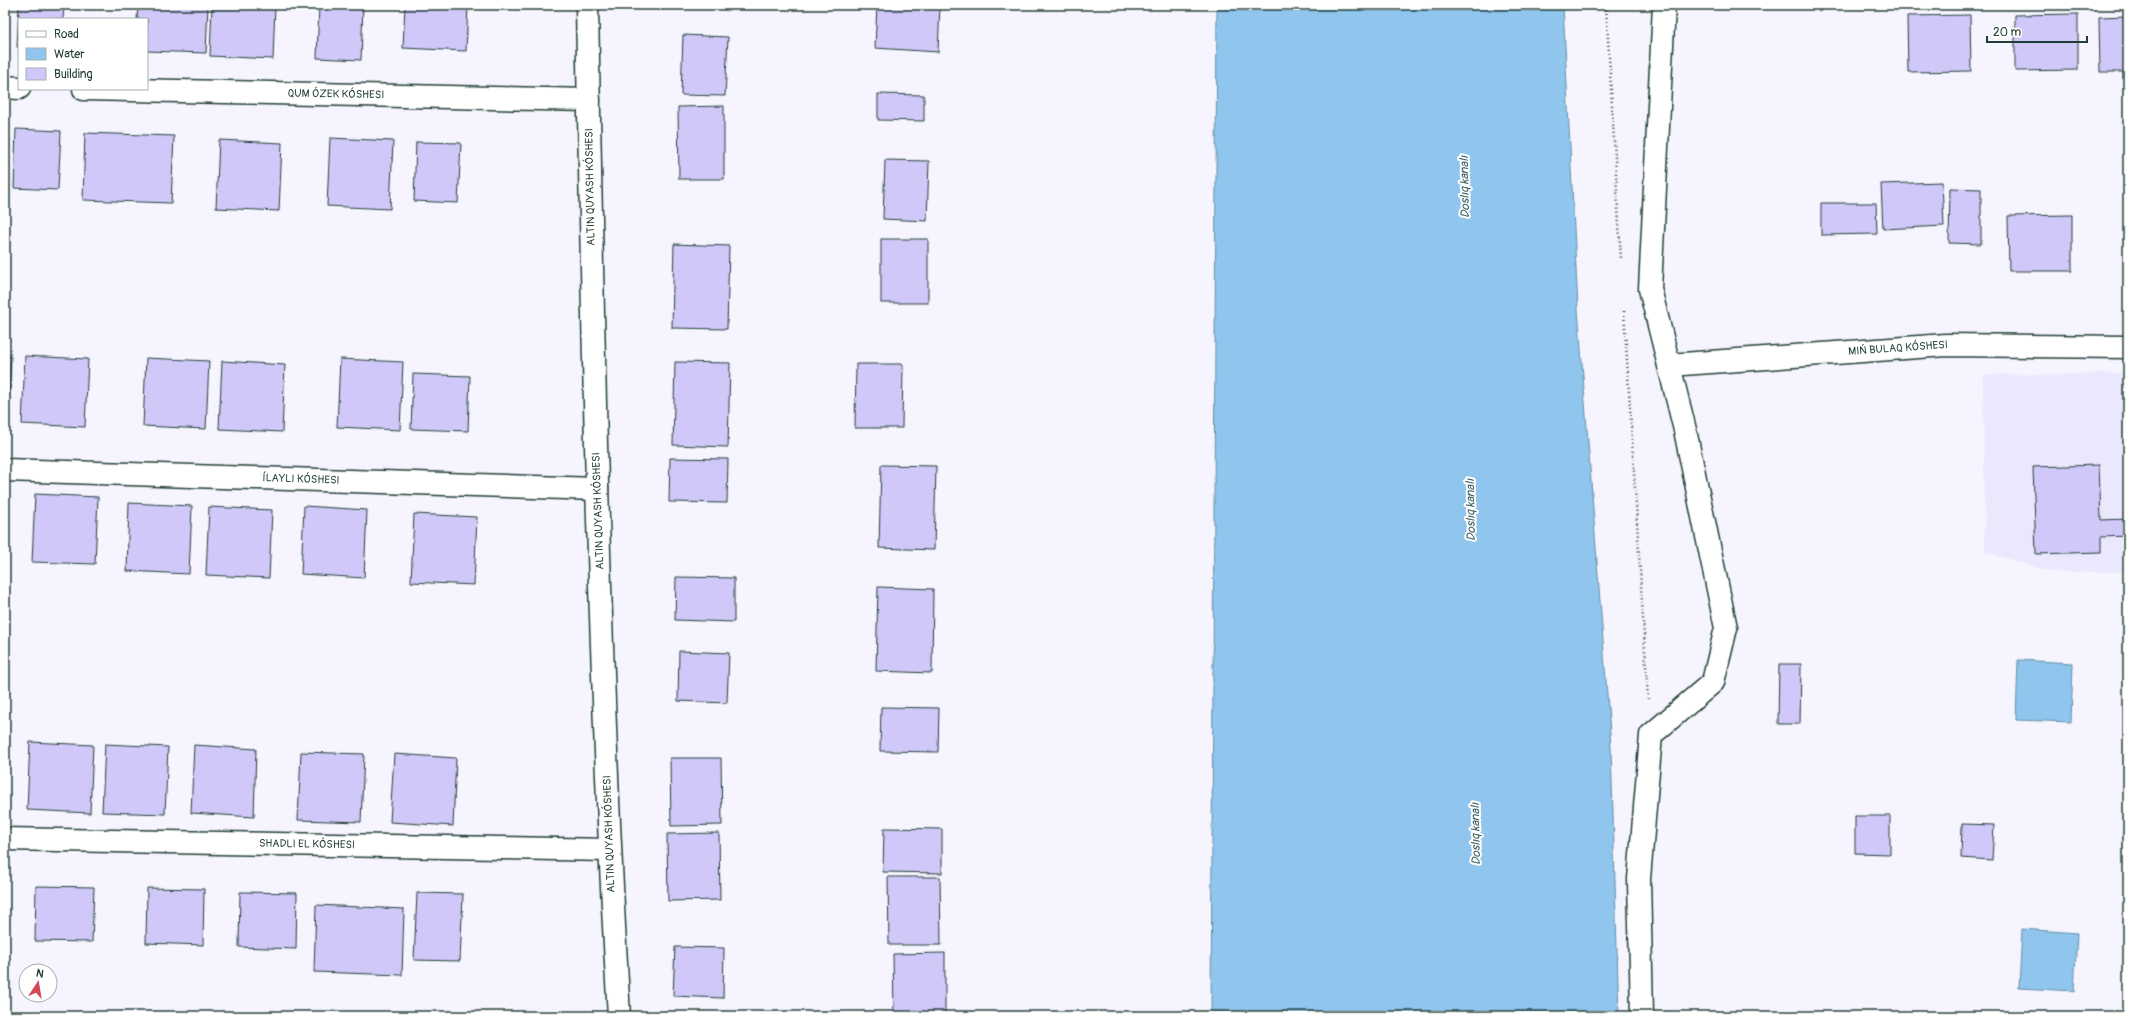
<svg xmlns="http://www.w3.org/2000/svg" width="2133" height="1021" font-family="Pangolin,sans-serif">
<rect width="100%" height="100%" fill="#f6f4fe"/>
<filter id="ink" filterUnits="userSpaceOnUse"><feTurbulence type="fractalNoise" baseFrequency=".025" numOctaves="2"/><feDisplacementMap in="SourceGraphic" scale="8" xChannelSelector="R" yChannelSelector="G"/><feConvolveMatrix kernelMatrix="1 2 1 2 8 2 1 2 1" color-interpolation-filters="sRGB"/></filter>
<g filter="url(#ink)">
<polygon fill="#ebe7fd" points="2128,373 2128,572 2052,572 1985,552 1983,375"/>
<g fill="#90c5ee" stroke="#638fa4">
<polygon points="1217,5 1563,5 1578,309 1611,747 1619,1016 1211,1016"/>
<polygon points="2018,660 2073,663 2071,722 2016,720"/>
<polygon points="2022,929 2077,933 2074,991 2019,988"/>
</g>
<g fill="#d1c8fa" stroke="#1f3d34">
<polygon points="19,5 64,5 63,19 19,19 19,48 17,47"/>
<polygon points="138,5 208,5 206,53 147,51 147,19 137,19"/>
<polygon points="212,5 275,5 273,59 210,56"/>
<polygon points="319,5 363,5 361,60 317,58"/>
<polygon points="405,5 468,5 466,51 403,48"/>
<polygon points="877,5 940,5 938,52 875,48"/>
<polygon points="2078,14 2078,70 2015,71 2015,15"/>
<polygon points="1970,15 1971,71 1908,72 1907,16"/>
<polygon points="2128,16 2128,72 2100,72 2099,17"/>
<polygon points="683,35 728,37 725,96 681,95"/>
<polygon points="878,94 924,95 924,121 878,120"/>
<polygon points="724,106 724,179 679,179 678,107"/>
<polygon points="16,129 61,131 58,190 14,188"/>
<polygon points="85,133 174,136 171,203 83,200"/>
<polygon points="330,138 393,141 390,209 327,206"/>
<polygon points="219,140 282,143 279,211 216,208"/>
<polygon points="416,142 461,143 458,203 414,201"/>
<polygon points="885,160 929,161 927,221 883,219"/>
<polygon points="1942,182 1944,226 1883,229 1881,184"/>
<polygon points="1950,188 1981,189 1981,244 1949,243"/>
<polygon points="1821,203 1876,203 1877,234 1821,235"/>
<polygon points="2072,215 2072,271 2009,271 2008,216"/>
<rect x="881" y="239" width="47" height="64"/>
<polygon points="674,244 729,246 727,329 672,328"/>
<polygon points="5,356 11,356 8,422 5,422"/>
<polygon points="25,356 88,359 85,427 22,424"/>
<polygon points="146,358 209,361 206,429 143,426"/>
<polygon points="340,359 403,362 400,430 337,427"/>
<polygon points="222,361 285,365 282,432 219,429"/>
<polygon points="675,362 730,363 728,447 673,445"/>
<polygon points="856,364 903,364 902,428 855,428"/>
<polygon points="413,374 470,376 468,431 411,429"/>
<polygon points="670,458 728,459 727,503 669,502"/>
<polygon points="881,465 936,466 934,550 879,548"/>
<polygon points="2099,465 2101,520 2128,519 2128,536 2101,537 2101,552 2036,554 2033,467"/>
<polygon points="35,494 98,497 95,564 32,562"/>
<polygon points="129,503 192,506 189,574 127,571"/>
<polygon points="304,506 367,510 364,578 301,574"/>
<polygon points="209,507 272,510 269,578 206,575"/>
<polygon points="414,514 477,517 474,585 411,582"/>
<polygon points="676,577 734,578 734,622 675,620"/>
<polygon points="878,587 933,589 932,673 876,671"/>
<polygon points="679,651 729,653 727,703 678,701"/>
<polygon points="1779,664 1801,664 1800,724 1778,724"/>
<polygon points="881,707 939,708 938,752 880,751"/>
<polygon points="30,742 93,745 90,813 27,810"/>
<polygon points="105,744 168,747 165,814 102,812"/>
<polygon points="194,745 256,749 254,817 191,813"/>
<polygon points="301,752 364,754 361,822 298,820"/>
<polygon points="394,754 456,758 453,826 390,822"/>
<polygon points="670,758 721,758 722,825 671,826"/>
<polygon points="1855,816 1890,816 1890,854 1855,853"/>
<polygon points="1962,824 1994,825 1992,860 1961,858"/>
<polygon points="884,828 942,829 942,873 883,872"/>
<polygon points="719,833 720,900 668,901 667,834"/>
<polygon points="888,877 940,877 941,945 889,945"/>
<polygon points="36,886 94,887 92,942 35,941"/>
<polygon points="147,888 204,889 203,945 146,943"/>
<polygon points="240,892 297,893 296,949 239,947"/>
<polygon points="417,893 463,894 460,961 414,960"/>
<polygon points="316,905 404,909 402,975 314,972"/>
<polygon points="675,947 724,948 723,998 673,996"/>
<polygon points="945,953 945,1016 894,1016 893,954"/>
</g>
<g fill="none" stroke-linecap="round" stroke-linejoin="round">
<defs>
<g id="minor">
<path d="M587 5C593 342 599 679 619 1016"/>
<polyline points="5,87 19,88"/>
<polyline points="84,89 589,100"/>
<polyline points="1669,365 1946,345 2128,347"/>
<polyline points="5,470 597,489"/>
<polyline points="5,839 609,850"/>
<polyline points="1642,1016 1639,879 1651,735 1713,682 1726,628 1685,430 1650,289 1664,5"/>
</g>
</defs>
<use href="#minor" stroke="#1f3d34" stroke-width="25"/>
<g stroke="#1f3d34" stroke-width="2.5" stroke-dasharray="1 3" stroke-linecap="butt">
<polyline points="1606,5 1621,258"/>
<polyline points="1624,311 1648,699"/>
</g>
<use href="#minor" stroke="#fff" stroke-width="22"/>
</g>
</g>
<g text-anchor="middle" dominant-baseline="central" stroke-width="4" stroke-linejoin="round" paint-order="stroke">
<g font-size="11" fill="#1f3d34" stroke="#fff">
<text transform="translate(336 94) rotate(1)">QUM ÓZEK KÓSHESI</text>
<text transform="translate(590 187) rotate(-91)">ALTIN QUYASH KÓSHESI</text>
<text transform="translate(1898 348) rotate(-4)">MIŃ BULAQ KÓSHESI</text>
<text transform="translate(301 479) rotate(2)">ÍLAYLI KÓSHESI</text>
<text transform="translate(598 511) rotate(-92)">ALTIN QUYASH KÓSHESI</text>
<text transform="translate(609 834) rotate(-92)">ALTIN QUYASH KÓSHESI</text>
<text transform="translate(307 844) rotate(1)">SHADLI EL KÓSHESI</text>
</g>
<g font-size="12" font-style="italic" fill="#3b5f62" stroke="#fff">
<text transform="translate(1465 187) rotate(-91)">Doslıq kanalı</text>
<text transform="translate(1471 510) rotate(-91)">Doslıq kanalı</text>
<text transform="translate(1476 834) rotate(-91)">Doslıq kanalı</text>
</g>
</g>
<rect width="2133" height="1021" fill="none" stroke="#fff" stroke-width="20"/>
<rect x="10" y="10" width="2113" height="1001" fill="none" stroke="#1f3d34" stroke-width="1.5" filter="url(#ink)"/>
<rect x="18" y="18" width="130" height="72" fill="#ffffff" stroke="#a5b1ae"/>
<rect x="26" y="31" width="20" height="6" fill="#ffffff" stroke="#a5b1ae"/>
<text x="54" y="38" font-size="12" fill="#1f3d34">Road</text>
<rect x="26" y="48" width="20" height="12" fill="#90c5ee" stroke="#a5b1ae"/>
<text x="54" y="58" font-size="12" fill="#1f3d34">Water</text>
<rect x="26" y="68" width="20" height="12" fill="#d1c8fa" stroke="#a5b1ae"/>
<text x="54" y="78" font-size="12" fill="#1f3d34">Building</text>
<g transform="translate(38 983) rotate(12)"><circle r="19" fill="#ffffff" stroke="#a5b1ae"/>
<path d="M0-3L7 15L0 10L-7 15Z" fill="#d1495b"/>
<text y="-6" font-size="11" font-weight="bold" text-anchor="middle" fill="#1f3d34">N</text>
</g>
<path d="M1987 36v6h100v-6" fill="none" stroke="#1f3d34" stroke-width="2"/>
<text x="1993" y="36" font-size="12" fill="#1f3d34" stroke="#ffffff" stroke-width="3" paint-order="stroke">20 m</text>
</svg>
